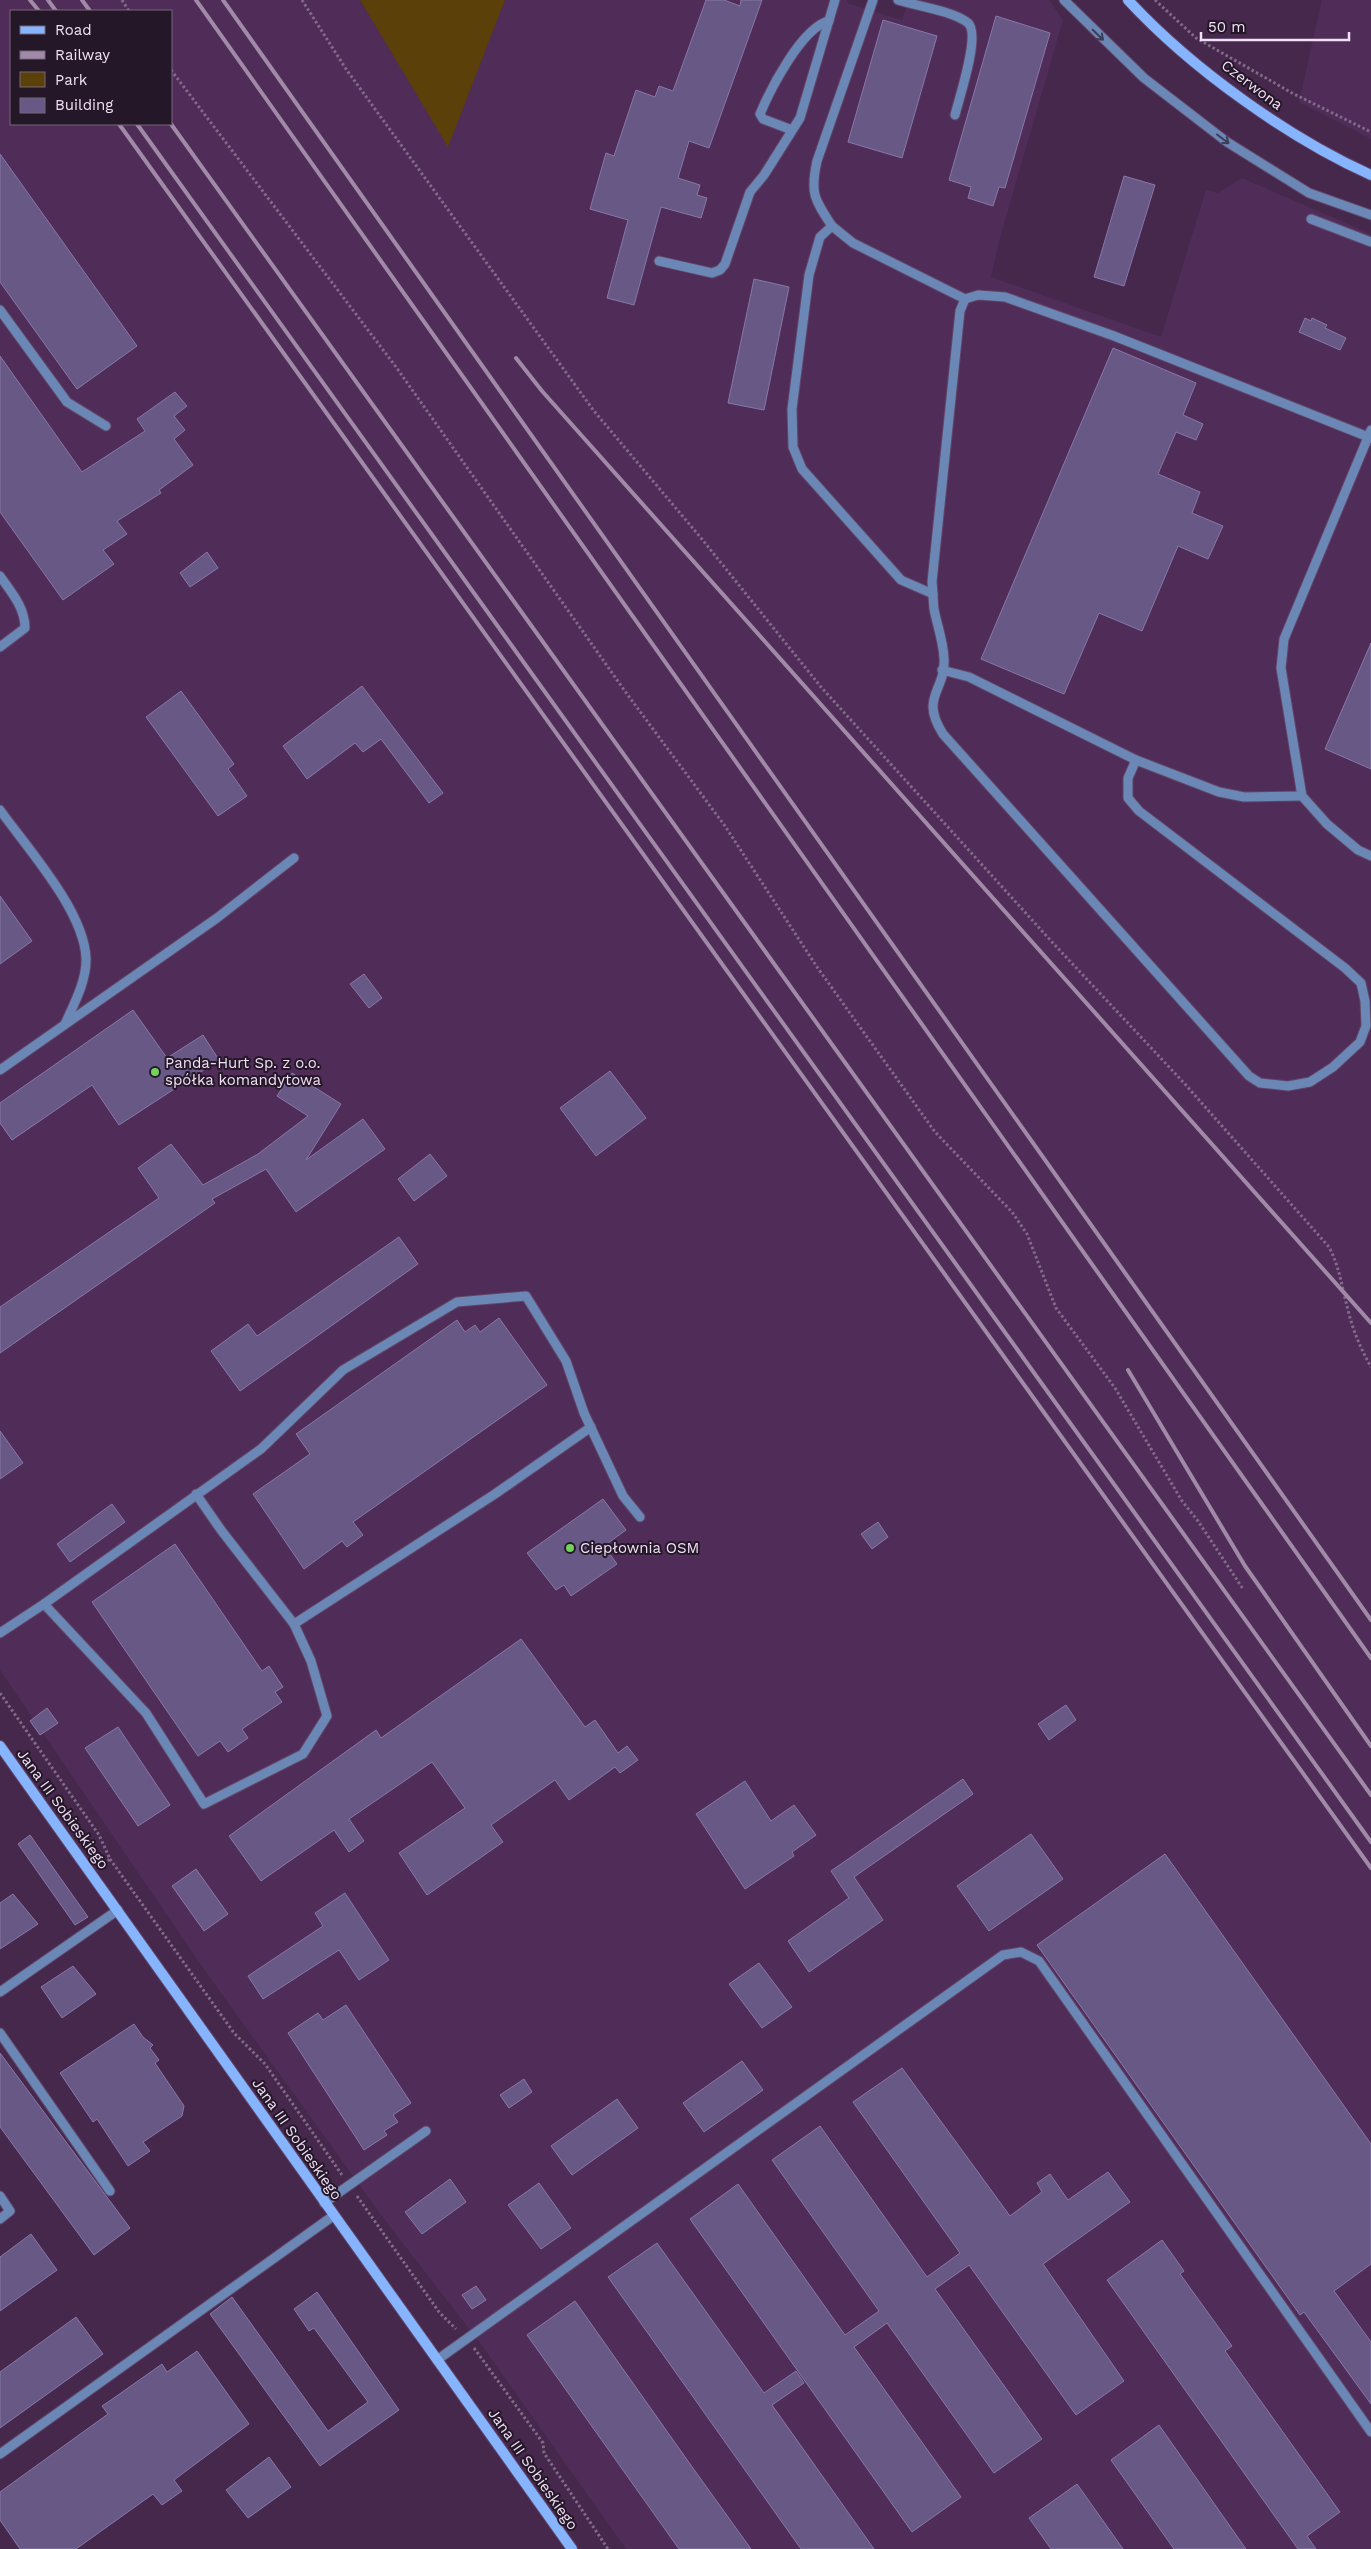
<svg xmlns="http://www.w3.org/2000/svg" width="1371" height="2549" viewBox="0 0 1371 2549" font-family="'Work Sans',sans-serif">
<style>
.built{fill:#502d58;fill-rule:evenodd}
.green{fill:#5b4009}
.building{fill:#675885;stroke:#8878a8}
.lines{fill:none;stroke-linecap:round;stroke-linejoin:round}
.lane-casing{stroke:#614567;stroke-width:11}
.secondary-casing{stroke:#614567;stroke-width:12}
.path{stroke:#836a8a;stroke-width:3;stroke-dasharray:2.5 2.5;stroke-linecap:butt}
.lane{stroke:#6a87b5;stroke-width:9}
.secondary{stroke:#86b4ff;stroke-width:10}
.rail{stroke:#a18aa7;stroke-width:4}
.oneway{stroke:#3c3e59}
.poi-dot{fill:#73d25c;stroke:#241727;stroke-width:2}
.labels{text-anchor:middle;stroke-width:4;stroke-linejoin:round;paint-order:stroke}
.street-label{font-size:15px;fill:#f1dff6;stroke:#241727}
.poi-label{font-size:15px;fill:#f1dff6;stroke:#241727;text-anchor:start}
</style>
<rect width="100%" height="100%" fill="#45284c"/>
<!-- built -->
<g class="built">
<path d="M0,0H360L448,146L505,0H847V3L902,20L909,0H1049L1063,20L1001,234L991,277L1161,337L1206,190L1218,193L1242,178L1371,234V2549H626L483,2347L381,2215L201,1965L0,1670ZM11,11H171V124H11Z"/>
<path d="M1322,0H1371V139L1299,102Z"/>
</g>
<!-- green -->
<path class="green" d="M360,0H505L448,147Z"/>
<!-- building -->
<g class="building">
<path d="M706,0H724L740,6L741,0H762L709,148L689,141L678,178L700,185L697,195L707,198L701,218L661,207L634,305L607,298L628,220L590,209L606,153L614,156L636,90L655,97L659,86L673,91Z"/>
<path d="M996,16L1050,33L1005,188L999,187L993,206L968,198L971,187L949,180Z"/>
<path d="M883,20L937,36L902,158L848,142Z"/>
<path d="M0,154L137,346L77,389L0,282Z"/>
<path d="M1124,176L1155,185L1124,286L1094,277Z"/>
<path d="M754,279L789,287L764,410L728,403Z"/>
<path d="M1305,318L1311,321L1312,318L1327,325L1325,328L1346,338L1340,350L1299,332Z"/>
<path d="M1113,348L1196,383L1183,415L1203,424L1196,440L1176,432L1158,474L1200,492L1192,513L1223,526L1208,559L1178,546L1142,631L1099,613L1064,694L981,659Z"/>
<path d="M0,356L82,472L145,431L137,419L175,392L187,406L174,416L185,430L174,439L193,465L159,490L161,493L117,521L127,534L103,550L114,564L63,600L0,512Z"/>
<path d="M207,552L218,568L190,587L180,573Z"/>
<path d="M1371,643V769L1325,749Z"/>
<path d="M362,686L443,793L429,803L381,739L363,752L355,743L307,779L283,746Z"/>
<path d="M181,691L234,764L228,769L247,796L218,816L146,717Z"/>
<path d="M0,896L32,941L0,964Z"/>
<path d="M364,974L382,998L369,1008L350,984Z"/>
<path d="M133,1010L167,1058L203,1035L219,1060L119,1125L92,1085L12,1140L0,1123V1103Z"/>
<path d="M610,1071L646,1118L596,1156L560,1108Z"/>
<path d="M292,1073L341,1104L306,1160L363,1119L385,1149L296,1212L266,1169L212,1199L215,1203L0,1353V1307L159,1198L138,1168L171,1144L203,1185L258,1154L308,1116L277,1096Z"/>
<path d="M430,1154L447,1176L414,1201L398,1179Z"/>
<path d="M399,1237L418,1264L240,1391L211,1351L248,1324L257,1336Z"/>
<path d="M499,1318L547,1385L353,1522L363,1535L347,1547L342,1541L304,1569L253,1494L310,1454L296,1434L457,1320L465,1332L475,1325L480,1332Z"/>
<path d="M0,1431L23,1463L0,1479Z"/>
<path d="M603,1499L626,1530L604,1546L617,1564L571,1596L564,1585L556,1590L527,1553Z"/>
<path d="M112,1504L125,1522L70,1562L57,1544Z"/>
<path d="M878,1522L888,1537L872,1549L861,1534Z"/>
<path d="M175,1544L262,1671L269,1666L283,1687L275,1692L282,1702L242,1729L248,1738L228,1752L220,1741L198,1756L92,1602Z"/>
<path d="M521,1639L585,1727L595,1720L618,1753L627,1746L638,1760L620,1773L615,1767L569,1800L555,1780L491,1825L503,1842L427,1895L399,1853L465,1808L432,1762L349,1819L364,1841L349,1852L334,1830L261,1881L229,1836L376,1730L381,1738Z"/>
<path d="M1066,1705L1076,1720L1049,1740L1038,1724Z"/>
<path d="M47,1708L58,1723L40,1735L30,1721Z"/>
<path d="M118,1727L170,1805L138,1826L85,1748Z"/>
<path d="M963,1779L973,1794L854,1877L883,1920L809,1972L788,1941L849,1898L831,1871Z"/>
<path d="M745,1781L771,1821L794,1805L816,1835L792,1852L794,1856L745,1889L696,1814Z"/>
<path d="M1031,1834L1063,1879L989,1931L957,1886Z"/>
<path d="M30,1835L88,1917L75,1925L18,1844Z"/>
<path d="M1165,1854L1371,2144V2264L1334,2291L1371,2342V2404L1304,2312L1300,2315L1037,1945Z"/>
<path d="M196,1869L228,1914L204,1931L172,1886Z"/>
<path d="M345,1893L389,1960L359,1980L339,1950L263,1999L248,1976L323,1926L315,1913Z"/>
<path d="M13,1894L38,1924L0,1949V1903Z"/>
<path d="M759,1963L792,2007L762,2028L729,1984Z"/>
<path d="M73,1966L96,1994L62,2018L41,1987Z"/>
<path d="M346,2005L411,2103L393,2115L398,2122L384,2131L387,2135L364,2150L288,2033L318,2013L323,2020Z"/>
<path d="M134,2024L143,2037L153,2045L150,2048L159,2060L155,2063L184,2106L182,2116L143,2142L150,2151L128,2166L97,2119L93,2122L60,2073Z"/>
<path d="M0,2053L130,2228L94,2255L0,2127Z"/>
<path d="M742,2061L763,2090L704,2132L683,2103Z"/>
<path d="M902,2068L1010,2216L1042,2192L1037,2183L1050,2174L1068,2200L1108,2172L1130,2202L1043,2264L1124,2381L1076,2415L969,2265L935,2289L1042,2439L994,2473L887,2323L854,2347L961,2497L912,2532L690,2219L738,2184L845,2335L879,2311L772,2160L820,2126L927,2277L960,2253L853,2102Z"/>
<path d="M524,2079L532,2092L509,2108L500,2095Z"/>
<path d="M617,2099L638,2128L572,2175L551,2146Z"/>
<path d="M450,2179L466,2202L422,2234L405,2212Z"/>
<path d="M539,2183L571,2228L541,2249L508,2205Z"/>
<path d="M31,2234L57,2270L0,2311V2257Z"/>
<path d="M1162,2240L1184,2271L1180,2274L1232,2346L1225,2351L1340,2512L1307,2536L1316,2549H1298L1107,2280Z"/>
<path d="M657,2243L764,2393L796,2371L804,2383L772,2405L874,2549H801L608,2277Z"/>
<path d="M476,2286L486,2300L472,2309L462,2295Z"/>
<path d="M317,2292L399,2410L320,2466L210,2314L232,2297L328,2431L368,2402L314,2328L309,2331L294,2309Z"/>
<path d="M575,2301L690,2464L751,2549H679L527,2335Z"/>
<path d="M76,2317L103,2354L0,2428V2372Z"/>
<path d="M197,2351L249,2424L174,2480L182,2491L162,2505L153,2494L76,2549H20L0,2520V2492L108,2414L102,2406L111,2400L162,2364L167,2372Z"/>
<path d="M1159,2425L1246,2549H1174L1111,2460Z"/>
<path d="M269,2457L291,2487L248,2518L226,2490Z"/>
<path d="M1077,2484L1123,2549H1051L1029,2518Z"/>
</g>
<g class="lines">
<defs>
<g id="lane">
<path d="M898,0C917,6 953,11 968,23C981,34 959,98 955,115"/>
<path d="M1064,0L1144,78L1227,142L1309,193L1371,215"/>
<path d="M792,130L763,119L760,114C770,90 802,27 829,21"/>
<path d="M1311,219L1371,242"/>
<path d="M832,226C814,199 810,193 817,161L873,0"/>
<path d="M659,261L712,273L720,270L725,264L750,192L764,175L800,118L835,0"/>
<path d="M0,310L67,402L106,426"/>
<path d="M1371,430L1284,639L1281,668L1302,796L1327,824L1358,850L1371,856"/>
<path d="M0,576C11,592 25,607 25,628L0,647"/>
<path d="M933,594L901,580L802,469L793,447L792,409L809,275L820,237L832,226L853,243L965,299"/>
<path d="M942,670L969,677L1136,760L1128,778V798L1139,811L1345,968L1361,983L1365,1001L1366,1026L1360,1042L1333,1067L1310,1082L1288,1086L1260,1083L1249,1076L943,734C919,696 946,692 944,658C943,640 937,625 934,609C933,600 933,591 932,582L960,311L965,299L978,295L1005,297L1114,336L1371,438"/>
<path d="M1136,760L1219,792L1244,797L1302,796"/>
<path d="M0,810C28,849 84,911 86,958C87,980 74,1004 65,1024"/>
<path d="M0,1070L217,918L294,858"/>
<path d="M196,1494L221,1530L294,1624"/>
<path d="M44,1604L146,1713L204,1804L303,1754L327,1716L311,1661L294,1624L495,1494L591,1427"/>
<path d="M0,1633L44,1604L261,1449L343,1370L457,1302L526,1296L566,1361L584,1413L623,1496L640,1517"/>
<path d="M0,1992L118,1910"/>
<path d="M0,2033L110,2191"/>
<path d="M0,2196L10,2211L0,2219"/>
<path d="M324,2203L426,2131"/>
<path d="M437,2360L1003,1955L1021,1952L1039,1961L1371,2432"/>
<path d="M0,2454L333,2216"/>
</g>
<g id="secondary">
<path d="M1128,0C1191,68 1287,137 1371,175"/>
<path d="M0,1746L572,2549"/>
</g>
</defs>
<!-- lane casing -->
<use href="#lane" class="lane-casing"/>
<!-- secondary casing -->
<use href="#secondary" class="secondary-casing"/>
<!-- path -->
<g class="path">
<path d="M122,0L129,11"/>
<path d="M302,0L346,69L594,411L701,538L821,687L1052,942L1184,1083L1329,1247C1340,1268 1342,1288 1348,1310C1353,1331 1361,1349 1371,1367"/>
<path d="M1155,0L1196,38L1292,93L1371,132"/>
<path d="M171,70L396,367L627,694L725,826L817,967L935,1132L1012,1212L1027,1234L1056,1308L1115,1388L1182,1501L1198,1521L1243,1589"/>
<path d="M0,1693L99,1835L110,1859L103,1865"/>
<path d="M110,1859L234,2033L265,2064L342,2175"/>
<path d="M357,2196L439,2312L456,2329"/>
<path d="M474,2348L543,2443L544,2453L608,2549"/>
</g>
<!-- lane -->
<use href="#lane" class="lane"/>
<!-- secondary -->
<use href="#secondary" class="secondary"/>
<!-- rail -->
<g class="rail">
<path d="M30,0L39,11"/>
<path d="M48,0L56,11"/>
<path d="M82,0L90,11"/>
<path d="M196,0L1371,1658"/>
<path d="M223,0L1371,1620"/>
<path d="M119,124L1371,1868"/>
<path d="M137,124L1371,1842"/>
<path d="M171,124L1371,1795"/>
<path d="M516,358L542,391L1371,1323"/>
<path d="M1128,1370L1245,1566L1371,1746"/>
</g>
</g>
<!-- one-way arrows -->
<defs><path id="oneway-shaft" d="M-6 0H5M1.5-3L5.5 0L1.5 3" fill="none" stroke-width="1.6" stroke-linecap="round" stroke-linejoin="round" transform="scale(1.25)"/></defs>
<g class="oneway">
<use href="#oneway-shaft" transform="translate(1098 35) rotate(44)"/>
<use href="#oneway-shaft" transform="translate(1223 139) rotate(37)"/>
</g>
<!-- markers -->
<g class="poi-dot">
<circle cx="155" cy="1072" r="5"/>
<circle cx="570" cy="1548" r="5"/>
</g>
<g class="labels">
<!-- street labels -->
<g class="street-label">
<text transform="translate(1252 85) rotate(37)" y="5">Czerwona</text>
<text transform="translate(63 1809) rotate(54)" y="5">Jana III Sobieskiego</text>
<text transform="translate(297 2139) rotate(55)" y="5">Jana III Sobieskiego</text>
<text transform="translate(533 2469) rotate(55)" y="5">Jana III Sobieskiego</text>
</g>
<!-- poi labels -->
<g class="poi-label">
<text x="165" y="1068">Panda-Hurt Sp. z o.o.<tspan x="165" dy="17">spółka komandytowa</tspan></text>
<text x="580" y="1553">Ciepłownia OSM</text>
</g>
</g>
<!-- legend -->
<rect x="10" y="10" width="162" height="115" fill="#241727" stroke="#76677a"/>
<rect x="20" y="26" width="25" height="8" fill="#86b4ff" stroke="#76677a"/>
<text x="55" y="35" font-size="15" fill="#f1dff6">Road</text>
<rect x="20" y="51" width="25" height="8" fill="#a18aa7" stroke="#76677a"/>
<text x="55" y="60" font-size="15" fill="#f1dff6">Railway</text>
<rect x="20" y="72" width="25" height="15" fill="#5b4009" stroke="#76677a"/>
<text x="55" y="85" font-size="15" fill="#f1dff6">Park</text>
<rect x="20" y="98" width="25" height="15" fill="#675885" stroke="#76677a"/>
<text x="55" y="110" font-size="15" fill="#f1dff6">Building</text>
<!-- scale -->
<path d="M1201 32v8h148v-8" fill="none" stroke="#f1dff6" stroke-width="2.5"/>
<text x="1208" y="32" font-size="15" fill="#f1dff6" stroke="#241727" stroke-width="4" paint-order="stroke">50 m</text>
</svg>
